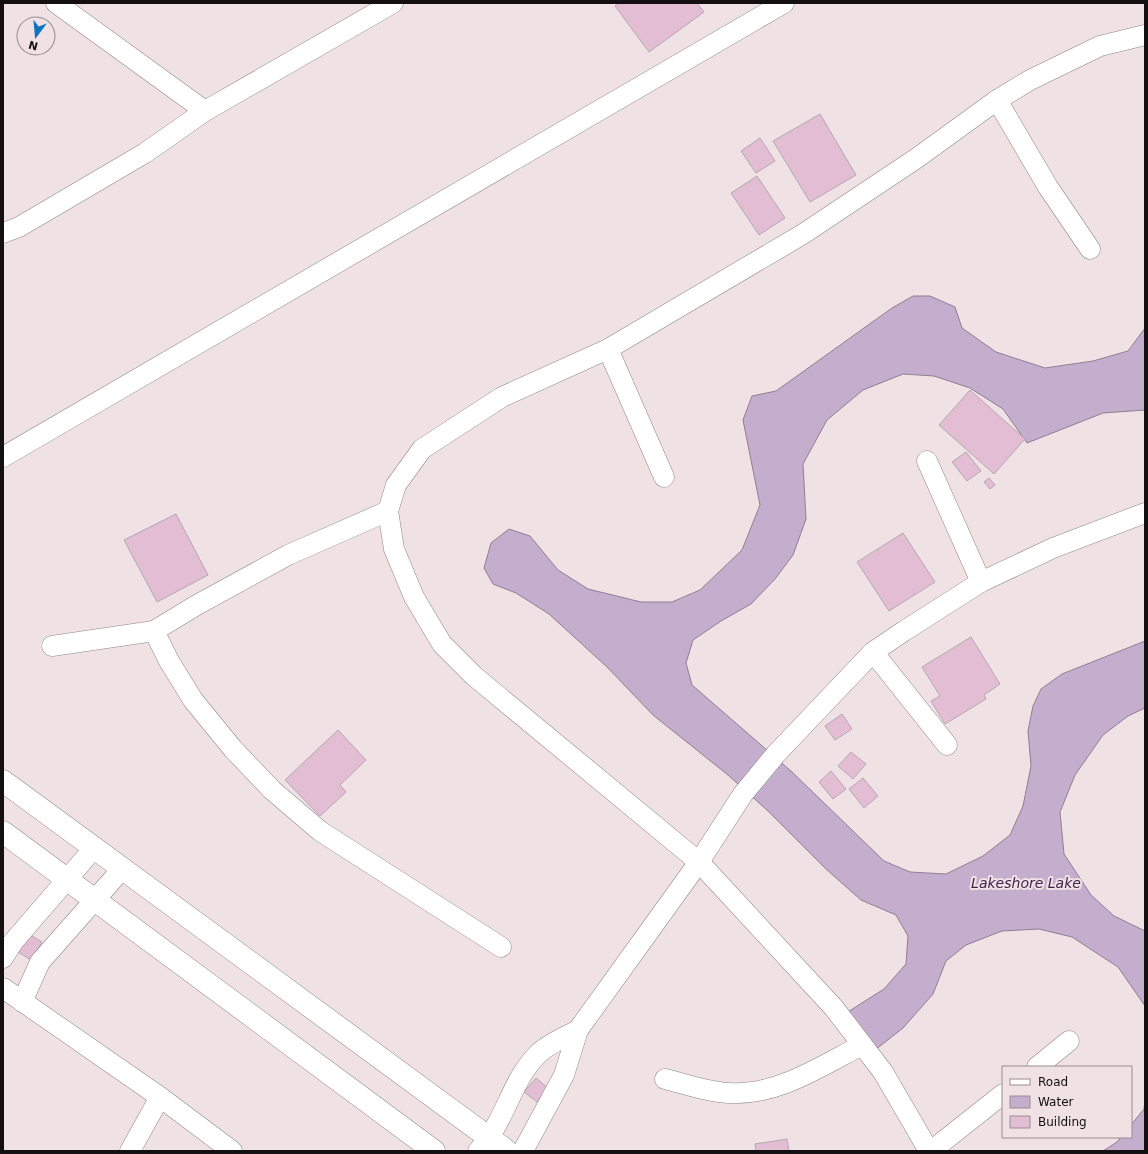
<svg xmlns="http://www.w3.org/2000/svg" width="1148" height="1154" viewBox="0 0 1148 1154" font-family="'DejaVu Sans',sans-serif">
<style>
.water{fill:#c5adcd;stroke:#907e94}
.building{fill:#e2bdd4;stroke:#b4a9af}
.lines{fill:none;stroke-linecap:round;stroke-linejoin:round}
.street-casing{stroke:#928688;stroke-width:21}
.secondary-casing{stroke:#928688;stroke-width:23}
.street{stroke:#fff;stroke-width:20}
.secondary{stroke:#fff;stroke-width:22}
.labels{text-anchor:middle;stroke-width:4;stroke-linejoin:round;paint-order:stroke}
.water-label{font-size:14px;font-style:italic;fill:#41214b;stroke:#efe1e4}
</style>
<rect width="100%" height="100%" fill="#efe1e4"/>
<!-- water -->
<g class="water">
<path d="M913,296H930L955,307L962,328L996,352L1045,368L1093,361L1128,351L1145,328V410L1103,413L1027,443L1003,409L970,388L934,376L903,374L863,390L827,420L803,464L806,519L793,555L775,579L751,604L721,621L693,640L686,663L692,685L791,771L884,861L910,872L946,874L983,856L1010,835L1023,806L1031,766L1028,731L1033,706L1041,689L1062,674L1145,641V708L1128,716L1103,735L1075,775L1060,812L1064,854L1091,895L1114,916L1145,931V1006L1118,967L1072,937L1039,929L1002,931L966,945L946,961L933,994L903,1028L875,1050L843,1015L884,989L906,964L908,936L896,915L861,900L826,869L768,811L728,775L653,715L607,667L549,614L516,593L493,584L484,568L491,543L509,529L530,536L558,570L588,589L641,602H672L700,590L742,550L760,505L743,420L752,396L776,391L892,308Z"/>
<path d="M1145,1100V1151H1103L1117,1142L1121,1137H1131V1125L1144,1109Z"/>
</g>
<!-- building -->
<g class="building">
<path d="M619,3H697L704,12L649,52L615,6Z"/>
<path d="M820,114L856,175L810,202L773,141Z"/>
<path d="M760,138L775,161L756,173L741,151Z"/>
<path d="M757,176L785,218L759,235L731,193Z"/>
<path d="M970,390L1025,439L994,474L939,425Z"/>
<path d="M966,452L981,471L967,481L952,462Z"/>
<path d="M989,478L995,485L990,489L984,482Z"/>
<path d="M176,514L208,575L157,602L124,540Z"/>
<path d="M903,533L935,582L889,611L857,562Z"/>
<path d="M971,637L1000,684L984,695L986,699L945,724L931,701L940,696L922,667Z"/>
<path d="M842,714L852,729L835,740L825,726Z"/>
<path d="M338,730L366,760L340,785L346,792L320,816L285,780Z"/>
<path d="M851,752L866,764L853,779L838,766Z"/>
<path d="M831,771L846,789L833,799L819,782Z"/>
<path d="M863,778L878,796L864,808L849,789Z"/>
<path d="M29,934L42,942L31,960L18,952Z"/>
<path d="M536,1078L548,1088L537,1102L524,1092Z"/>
<path d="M787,1139L789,1151H756L755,1144Z"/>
</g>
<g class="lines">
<defs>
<g id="street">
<path d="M56,3L205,111"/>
<path d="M997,100L1048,187L1090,249"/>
<path d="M3,233L19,227L145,153L205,111L393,3"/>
<path d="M608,349L664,477"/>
<path d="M3,457L784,3"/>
<path d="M927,461L981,582"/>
<path d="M388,511L288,555L195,606L154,631L169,661L193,700L233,749L272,790L320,831L501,947"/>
<path d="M52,646L154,631"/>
<path d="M873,652L947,745"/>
<path d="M3,958L13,942L94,848"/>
<path d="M3,988L160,1097L232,1151"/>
<path d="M22,1002L40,962L122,869"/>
<path d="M1037,1067L1069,1041"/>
<path d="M665,1079C685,1084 707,1092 728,1093C777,1096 819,1067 862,1045"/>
<path d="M130,1151L160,1097"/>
<path d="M478,1151C505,1123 511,1080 538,1054C548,1044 565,1037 578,1030"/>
<path d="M523,1151L564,1075L578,1030L699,862L743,794L776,754L873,652L904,631L981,582L1053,548L1145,513"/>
<path d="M929,1151L883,1072L834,1008L699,862L474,676L442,644L414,597L394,549L388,511L396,485L422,449L502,397L608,349L803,234L917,158L997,100L1030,80L1100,46L1145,35"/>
<path d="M931,1151L1003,1094"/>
</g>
<g id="secondary">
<path d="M3,781L507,1151"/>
<path d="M3,832L434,1151"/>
</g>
</defs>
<!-- street casing -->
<use href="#street" class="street-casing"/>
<!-- secondary casing -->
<use href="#secondary" class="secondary-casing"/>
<!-- street -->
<use href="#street" class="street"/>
<!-- secondary -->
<use href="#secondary" class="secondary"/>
</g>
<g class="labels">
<!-- water labels -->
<g class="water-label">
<text x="1026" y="888">Lakeshore Lake</text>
</g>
</g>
<!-- border -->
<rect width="1148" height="1154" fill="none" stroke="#140f10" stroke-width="8"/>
<!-- legend -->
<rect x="1002" y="1066" width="130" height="72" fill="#efe1e4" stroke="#978d8f"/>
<rect x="1010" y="1079" width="20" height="6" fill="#ffffff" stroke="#978d8f"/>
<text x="1038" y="1086" font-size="12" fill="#140f10">Road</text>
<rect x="1010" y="1096" width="20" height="12" fill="#c5adcd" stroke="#978d8f"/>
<text x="1038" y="1106" font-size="12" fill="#140f10">Water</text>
<rect x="1010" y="1116" width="20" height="12" fill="#e2bdd4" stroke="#978d8f"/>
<text x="1038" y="1126" font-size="12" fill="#140f10">Building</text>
<!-- north arrow -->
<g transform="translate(36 36) rotate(196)"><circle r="19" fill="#efe1e4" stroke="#978d8f"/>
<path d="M0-3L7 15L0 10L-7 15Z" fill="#0e74c0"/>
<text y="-6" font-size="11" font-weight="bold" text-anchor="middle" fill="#140f10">N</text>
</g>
</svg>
